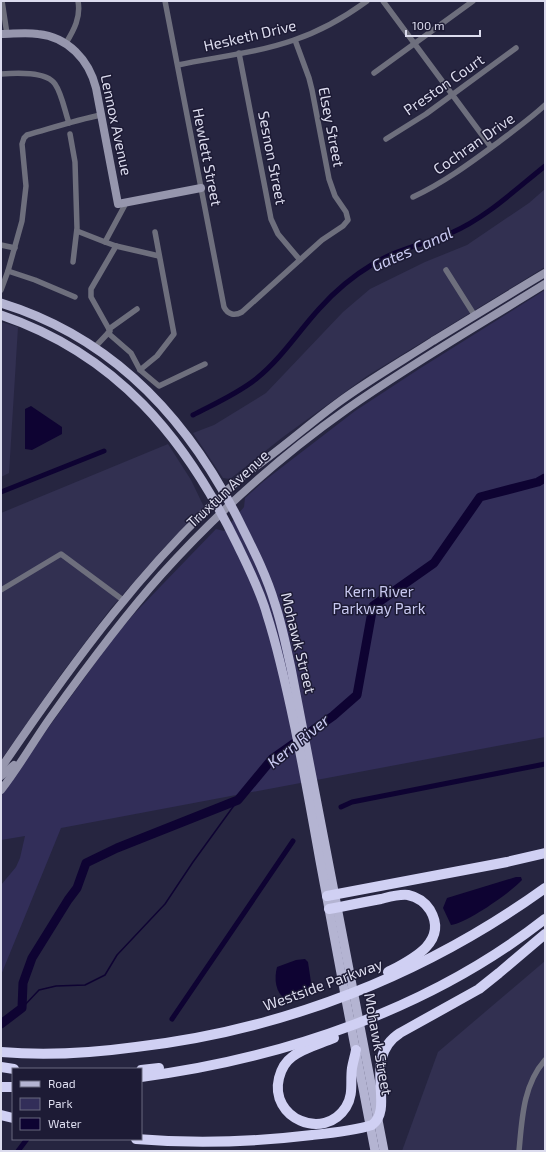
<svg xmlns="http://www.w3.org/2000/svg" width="546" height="1152" viewBox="0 0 546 1152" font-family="'Exo 2',sans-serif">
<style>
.built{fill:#323051}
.green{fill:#322e59}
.water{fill:#0e0332}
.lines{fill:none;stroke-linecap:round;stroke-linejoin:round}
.stream{stroke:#0e0332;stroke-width:1.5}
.canal{stroke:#0e0332;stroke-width:5}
.river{stroke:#0e0332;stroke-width:9}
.street{stroke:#6e6f7d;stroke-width:5.5}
.secondary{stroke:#9696ad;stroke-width:8}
.primary{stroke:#b4b4d2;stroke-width:9}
.highway{stroke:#d0d0f3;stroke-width:10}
.labels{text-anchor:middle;stroke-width:3;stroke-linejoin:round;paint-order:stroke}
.street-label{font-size:15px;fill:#dcdcee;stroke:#1d1b35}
.park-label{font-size:15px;fill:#c9c9f1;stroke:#1d1b35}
.water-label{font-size:16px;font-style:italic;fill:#cbcbf3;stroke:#1d1b35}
</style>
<rect width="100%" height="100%" fill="#262540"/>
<!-- built -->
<g class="built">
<path d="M545,189V267L367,376L283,437L230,479L223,478L193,433L214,425L266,393L343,312L370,289L425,262L467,245L529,203Z"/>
<path d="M1,322L18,327L9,473L1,477Z"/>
<path d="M168,444L191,480L204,507L161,551L111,608L62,673L1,760V513Z"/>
<path d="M545,961V1151H402L438,1052Z"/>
</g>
<!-- green -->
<path class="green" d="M545,290V737L61,828L1,975V885L16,867L20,858L25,836L1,840V793L112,640L133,615L216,529L224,531L244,507L245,498L264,481L355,411L419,369Z"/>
<!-- water -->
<g class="water">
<path d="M31,406L62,427V434L32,450L25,449V409Z"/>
<path d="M516,877H521L522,880C511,892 467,923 451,925L443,908L447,898Z"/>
<path d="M305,959L308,962L312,989L310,993L286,1000C275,992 274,979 277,967L296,960Z"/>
</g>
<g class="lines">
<!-- stream -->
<path class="stream" d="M22,1008L39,990L56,986L85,985L105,975L117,955L165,904L193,862L238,800"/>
<!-- canal -->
<g class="canal">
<path d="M193,415C214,404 237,394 256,379C281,359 298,332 319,309C334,292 353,276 373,264C397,249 425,244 451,233C486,218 516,189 545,166"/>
<path d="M1,492L104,451"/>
<path d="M341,807L352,802L545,764"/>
<path d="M172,1019L293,841"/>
<path d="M18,1151L27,1139"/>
</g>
<!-- river -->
<path class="river" d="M1,1024L22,1008L23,983L32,958L68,900L77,888L86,863L117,848L238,800L272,759L333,716L357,695L373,606L434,563L480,497L538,482L545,478"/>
<!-- street -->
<g class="street">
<path d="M2,1L7,34"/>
<path d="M165,1L224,307C228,315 235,316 242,312L322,240L343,226L348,220L346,212L335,196L329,179L312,90L309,78L295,40"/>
<path d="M383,1L491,147"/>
<path d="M66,43C74,30 81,17 78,1"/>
<path d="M239,53L271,219L278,234L300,260"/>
<path d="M178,65C216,57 257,53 294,40C321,31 345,17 367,1"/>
<path d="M374,73L473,1"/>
<path d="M1,74C15,73 46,71 55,84C62,94 65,112 69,123"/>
<path d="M70,134L75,162L77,228L73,262"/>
<path d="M386,139L426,114L516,48"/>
<path d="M413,197C443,183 469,164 496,144C513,131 530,119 545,105"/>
<path d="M77,231L105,242L126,203"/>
<path d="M105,242L116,246L159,256"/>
<path d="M1,245L15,248"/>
<path d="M446,270L475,316"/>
<path d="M8,271L35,280L75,297"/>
<path d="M1,290L8,271L22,221L26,186L22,144L24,138L27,135C52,128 76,120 101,115"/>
<path d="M109,329L137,309"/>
<path d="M108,333L131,353L140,370L159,386L205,364"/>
<path d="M95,347L110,331L91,297V289L116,246"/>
<path d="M140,370L157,356L174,334L155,232"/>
<path d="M1,590L61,554L123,600"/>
<path d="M519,1151C522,1119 523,1085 545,1060"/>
</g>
<!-- secondary -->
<g class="secondary">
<path d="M1,34C13,34 26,32 38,34C68,37 89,60 96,88L118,204L201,188"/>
<path d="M1,768C73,662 147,560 244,475C250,470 256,467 262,462C288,443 313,421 339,402C369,380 402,361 433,341C471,318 508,295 545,273"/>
<path d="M1,776L14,765"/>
<path d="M1,790C19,767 33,742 50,718C85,669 121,620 161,575C217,513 279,457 347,409C411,364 479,325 545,284"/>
</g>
<!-- primary -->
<g class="primary">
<path d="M1,303C115,338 192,423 243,529C255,553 267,577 275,604C282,625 286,646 291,668L384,1151"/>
<path d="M1,315C116,354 185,437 237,544C248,567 260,590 267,615C279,652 287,690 295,728C304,772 312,816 320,861C338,958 356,1054 375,1151"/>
</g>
<!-- highway -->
<g class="highway">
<path d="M327,896L507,862L545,853"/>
<path d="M329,909C346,906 363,902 381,899C389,897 399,894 408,895C417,897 425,902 430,910C449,942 411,960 388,972"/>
<path d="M334,1038C320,1044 303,1048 292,1057C285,1062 281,1070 279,1078C269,1118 324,1142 346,1107C354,1094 350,1082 352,1068C353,1062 355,1056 356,1050"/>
<path d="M1,1052C46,1056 92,1053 136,1047C284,1030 424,975 545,888"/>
<path d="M1,1067L14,1069"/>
<path d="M141,1070L159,1068"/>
<path d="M141,1077C285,1058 430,1009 545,919"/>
<path d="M1,1087H13"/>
<path d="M1,1115L13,1118"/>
<path d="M136,1139C195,1144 254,1142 312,1135C332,1133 353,1131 372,1125C396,1108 361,1058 400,1033L479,989L499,973L545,934"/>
</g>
</g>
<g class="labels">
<!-- street labels -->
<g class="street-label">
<text transform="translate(250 36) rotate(-13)" y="5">Hesketh Drive</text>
<text transform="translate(444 85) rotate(-35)" y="5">Preston Court</text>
<text transform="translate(116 125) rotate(78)" y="5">Lennox Avenue</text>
<text transform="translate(331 127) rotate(79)" y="5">Elsey Street</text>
<text transform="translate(474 144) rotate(-35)" y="5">Cochran Drive</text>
<text transform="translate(207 157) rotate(79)" y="5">Hewlett Street</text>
<text transform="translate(272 158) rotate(79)" y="5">Sesnon Street</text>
<text transform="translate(228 489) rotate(-43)" y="5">Truxtun Avenue</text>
<text transform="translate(298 643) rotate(76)" y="5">Mohawk Street</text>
<text transform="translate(323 985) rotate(-20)" y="5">Westside Parkway</text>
<text transform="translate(378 1044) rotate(80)" y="5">Mohawk Street</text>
</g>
<!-- park labels -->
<g class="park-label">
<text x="379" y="597">Kern River<tspan x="379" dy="17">Parkway Park</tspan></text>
</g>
<!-- water labels -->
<g class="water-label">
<text transform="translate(412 249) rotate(-24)" y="6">Gates Canal</text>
<text transform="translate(298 741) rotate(-39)" y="6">Kern River</text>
</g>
</g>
<!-- border -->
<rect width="546" height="1152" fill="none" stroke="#dcdcee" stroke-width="4"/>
<!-- legend -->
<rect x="12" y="1068" width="130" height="72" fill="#1d1b35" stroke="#69687f"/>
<rect x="20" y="1081" width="20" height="6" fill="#b4b4d2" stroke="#69687f"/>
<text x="48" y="1088" font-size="12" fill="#dcdcee">Road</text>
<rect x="20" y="1098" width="20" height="12" fill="#322e59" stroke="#69687f"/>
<text x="48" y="1108" font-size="12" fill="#dcdcee">Park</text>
<rect x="20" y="1118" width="20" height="12" fill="#0e0332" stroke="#69687f"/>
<text x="48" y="1128" font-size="12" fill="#dcdcee">Water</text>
<!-- scale -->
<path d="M406 30v6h74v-6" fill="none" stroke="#dcdcee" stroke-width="2"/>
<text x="412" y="30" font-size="12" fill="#dcdcee" stroke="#1d1b35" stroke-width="3" paint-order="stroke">100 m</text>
</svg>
